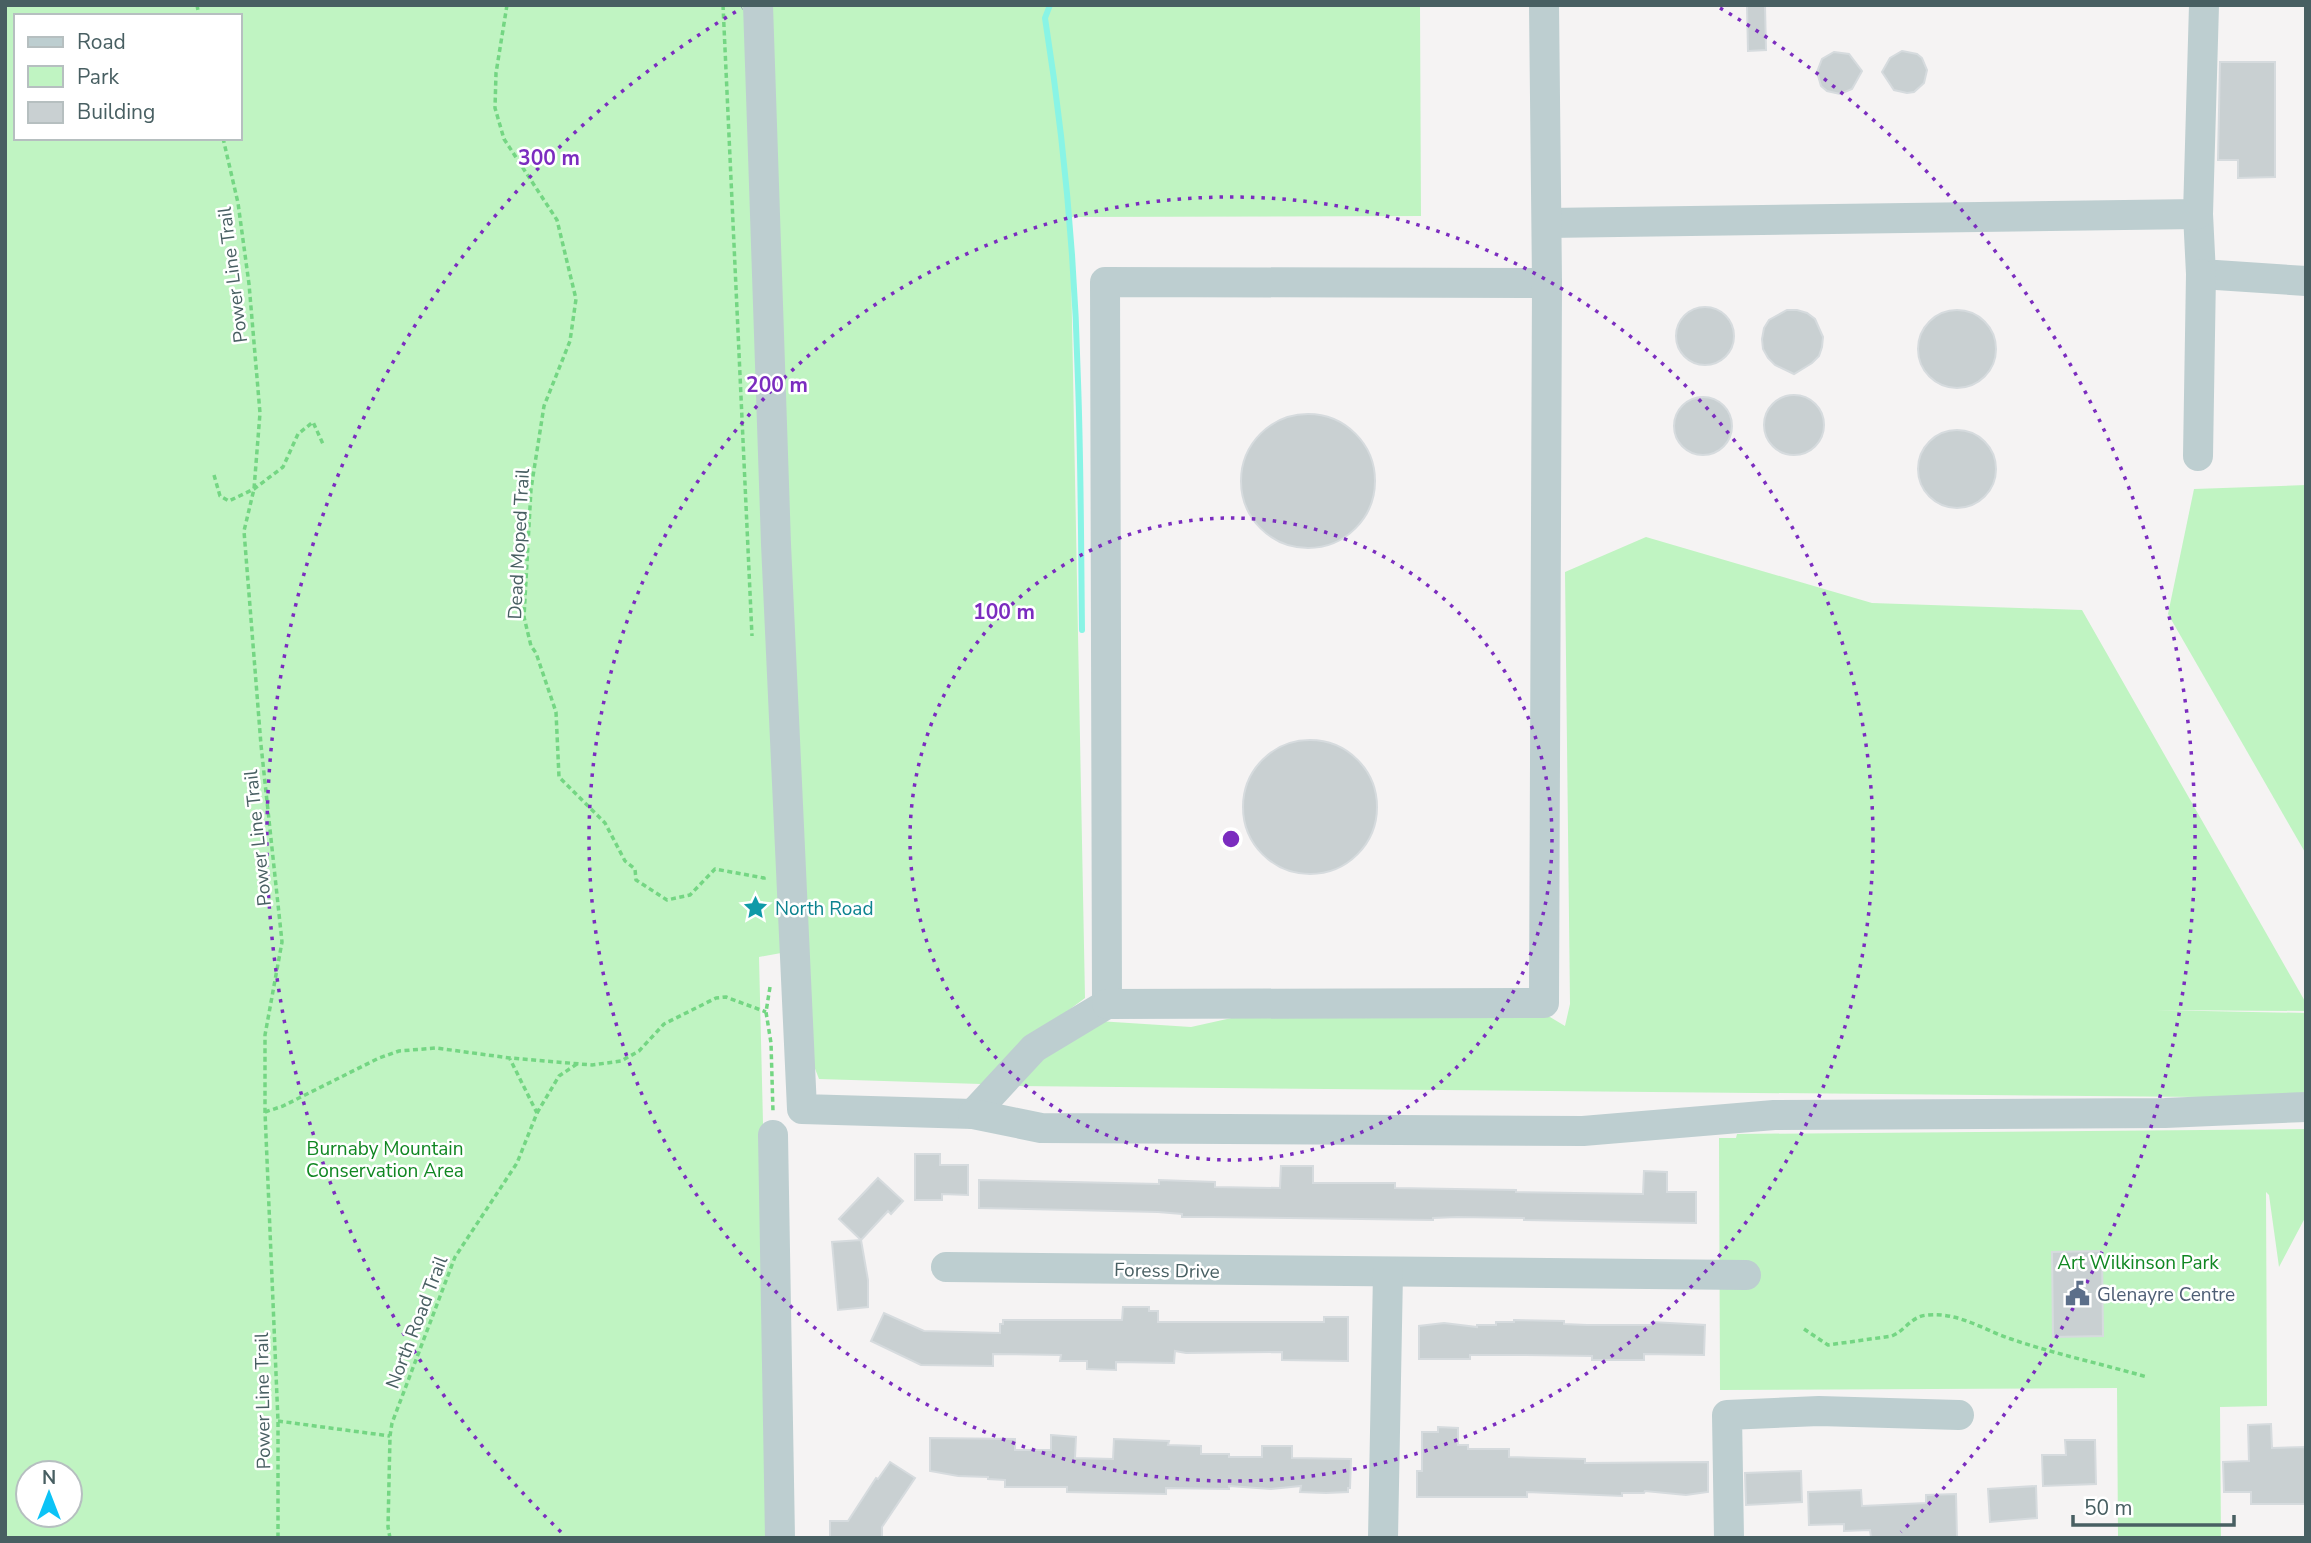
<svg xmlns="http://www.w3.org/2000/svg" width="2311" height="1543" viewBox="0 0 2311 1543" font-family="'Nunito Sans',sans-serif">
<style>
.green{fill:#c0f4c2;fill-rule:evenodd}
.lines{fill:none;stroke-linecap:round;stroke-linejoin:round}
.stream{stroke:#89f4e5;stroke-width:6}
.building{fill:#c9d0d2;stroke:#d6dbde;stroke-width:2}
.path{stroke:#74d683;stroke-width:3.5;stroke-dasharray:5 3.5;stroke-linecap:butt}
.minor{stroke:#bdced0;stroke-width:30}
.ring{fill:none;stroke:#7b2cbf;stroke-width:3.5;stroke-dasharray:3.5 7}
.labels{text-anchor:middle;stroke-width:5;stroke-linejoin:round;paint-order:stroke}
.street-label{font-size:19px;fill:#485f62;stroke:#fff}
.culture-label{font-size:19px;fill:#0d838f;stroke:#fff;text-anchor:start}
.park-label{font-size:19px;fill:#108722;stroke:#fff}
.service-label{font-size:19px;fill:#4e5e75;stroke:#fff;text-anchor:start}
.centre{fill:#7b2cbf;stroke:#fff;stroke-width:3.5}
.ring-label{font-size:21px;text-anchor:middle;font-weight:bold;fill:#7b2cbf;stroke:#fff;stroke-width:5;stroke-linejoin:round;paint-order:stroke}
</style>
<rect width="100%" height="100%" fill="#f5f3f3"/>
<!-- green -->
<g class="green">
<path d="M5,5H1420L1421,216L1070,217L1085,998L1022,1045L981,1084L819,1079L804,1040L803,949L759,957L773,1538H5ZM16,16H240V138H16ZM28,1473H70V1515H28Z"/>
<path d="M2306,485V854L2168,614L2194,489Z"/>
<path d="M1646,537L1872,603L2082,610L2306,1003V1011L2156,1010L2306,1013V1098L1009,1086L1041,1050L1098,1021L1191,1027L1263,1011H1540L1565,1026L1570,1004L1565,572Z"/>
<path d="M2306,1129V1216L2279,1267L2269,1195L2266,1192L2267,1406L2220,1407L2221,1538H2118L2117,1388L1720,1390L1719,1138H1736L1737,1134Z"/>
</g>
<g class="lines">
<!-- stream -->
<path class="stream" d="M1050,5L1045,18C1064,138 1075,260 1078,381C1081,464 1081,547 1082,630"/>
</g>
<!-- building -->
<g class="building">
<path d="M1747,5H1765L1766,50L1748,51Z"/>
<path d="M1902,51L1917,54L1922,58L1927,70L1924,83L1914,92L1907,93L1894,90L1882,72L1890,58Z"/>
<path d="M1834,52L1849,54L1862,71L1852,89L1840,94L1827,91L1821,86L1817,72L1822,59Z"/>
<path d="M2220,62H2275V177L2238,178V160H2218Z"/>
<circle cx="1705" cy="336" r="29"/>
<path d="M1787,310H1797L1807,313L1815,319L1823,337L1822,347L1819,356L1812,363L1794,374L1775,365L1768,358L1763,349L1762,339L1764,328L1769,320Z"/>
<circle cx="1957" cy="349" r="39"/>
<circle cx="1794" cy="425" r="30"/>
<circle cx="1703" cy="426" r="29"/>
<circle cx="1308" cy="481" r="67"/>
<circle cx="1957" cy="469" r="39"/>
<circle cx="1310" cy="807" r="67"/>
<path d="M915,1154H940V1165H968V1195L942,1194V1200H915Z"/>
<path d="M1281,1166H1313V1183H1395V1188L1516,1190V1192L1643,1194L1644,1171L1667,1172V1192H1696V1223L1524,1220V1218L1457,1217L1433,1218V1220L1212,1217H1182V1214L1158,1212L979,1208V1180L1159,1184V1180L1215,1182V1187L1280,1188Z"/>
<path d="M878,1178L903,1201L891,1214L888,1211L861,1240L839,1219Z"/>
<path d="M861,1240L868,1280V1307L838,1310L832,1242Z"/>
<path d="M2102,1251L2103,1336L2053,1337L2052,1252Z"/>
<path d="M1123,1307H1149V1311H1158V1322H1324V1317H1348V1361L1282,1360V1352L1186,1353L1175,1351L1174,1363L1116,1362V1370L1087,1369V1361H1060L1061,1355L993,1354V1366L921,1365L871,1341L884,1313L924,1331L1000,1333V1324H1003V1320H1122Z"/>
<path d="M1514,1320L1564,1321V1324L1587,1325H1651L1652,1322L1705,1325L1704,1355L1644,1354V1360H1592V1356L1526,1355H1470V1359H1419V1326L1444,1323L1477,1327V1325H1496V1322H1514Z"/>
<path d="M2271,1424L2272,1448L2306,1447V1504H2251V1492H2224L2223,1462L2249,1461L2248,1425Z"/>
<path d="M1438,1427L1458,1428V1445H1468V1449H1509V1457L1585,1459V1463L1708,1462V1492L1686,1495L1645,1491L1644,1493H1622V1496L1527,1492V1497H1417V1471H1422V1432H1438Z"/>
<path d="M1051,1435L1076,1437L1075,1458L1113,1459L1114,1439L1169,1441L1168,1445L1201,1446V1454H1229V1457H1262V1446H1292V1458L1351,1459L1350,1488H1348V1492L1326,1493L1300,1492L1301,1486L1271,1489L1229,1486V1489L1166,1488V1494L1067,1492V1487H1005V1480L988,1479V1477L958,1476L930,1471V1438L1015,1439V1450H1051Z"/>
<path d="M2065,1440H2095L2096,1484L2043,1486L2042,1455H2066Z"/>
<path d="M890,1462L915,1478L882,1527V1538H830V1521H848L876,1478L878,1479Z"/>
<path d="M1801,1471L1802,1502L1746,1505L1745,1473Z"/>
<path d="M2036,1486L2037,1518L1990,1522L1988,1489Z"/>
<path d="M1861,1490L1862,1506L1926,1503V1495L1956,1494L1957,1538H1871L1870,1530L1844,1531V1524L1809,1525L1808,1492Z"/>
</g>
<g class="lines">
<!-- path -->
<g class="path">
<path d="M197,5L199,16"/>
<path d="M507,5L496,73L495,108L504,139L557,220L576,299L570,341L544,406L531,489L524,617L531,646L536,653L556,712L559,777L605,823L625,861L635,869L636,880L667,900L690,895L715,869L764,878V882"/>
<path d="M723,5L752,636"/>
<path d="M223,138L238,203L249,284L260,413L254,489L244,531L261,745L282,942L265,1035V1112L278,1421V1538"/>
<path d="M214,475L220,496L229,501L254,489L283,467L298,434L313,422L323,444"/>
<path d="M770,987L766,1012L771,1043L773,1112"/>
<path d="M265,1112L283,1106L379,1058L399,1051L436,1048L510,1058L592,1065L621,1061L639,1051L664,1024L716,998L726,997L766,1012"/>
<path d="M537,1113L559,1076L577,1064"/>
<path d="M1804,1329L1828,1345L1892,1336C1906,1330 1911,1316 1928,1315C1958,1312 1984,1330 2011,1339C2055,1354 2102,1364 2147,1377"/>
<path d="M278,1421L390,1436"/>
<path d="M390,1538L388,1527L390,1436L392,1423L455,1257L517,1163L537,1113L510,1059"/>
</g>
<!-- minor -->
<g class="minor">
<path d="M758,5L776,544L802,1109L973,1114L1034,1048L1107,1004L1105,282L1547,283"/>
<path d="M2198,214L2201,274L2306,281"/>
<path d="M1547,223L2198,214L2204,5"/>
<path d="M2198,456L2201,274"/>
<path d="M1107,1004L1544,1003L1547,283L1544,5"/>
<path d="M973,1114L1041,1128L1583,1131L1774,1115L2165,1113L2306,1107"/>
<path d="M773,1135L780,1538"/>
<path d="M946,1267L1746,1275"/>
<path d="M1383,1538L1388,1273"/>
<path d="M1729,1538L1727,1415L1819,1411L1959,1415"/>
</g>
</g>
<!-- distance rings -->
<g class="ring">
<circle cx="1231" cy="839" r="321"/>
<circle cx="1231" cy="839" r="642"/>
<path d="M561 1532A964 964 0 0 1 742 8M1720 8A964 964 0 0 1 1901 1532"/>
</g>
<!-- icons -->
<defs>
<symbol id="sight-bare" viewBox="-9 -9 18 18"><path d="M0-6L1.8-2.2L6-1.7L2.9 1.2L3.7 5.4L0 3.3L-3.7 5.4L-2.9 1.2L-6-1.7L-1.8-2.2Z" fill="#0f9aa8" stroke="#fff" stroke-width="2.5" paint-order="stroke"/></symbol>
<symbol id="civic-bare" viewBox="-9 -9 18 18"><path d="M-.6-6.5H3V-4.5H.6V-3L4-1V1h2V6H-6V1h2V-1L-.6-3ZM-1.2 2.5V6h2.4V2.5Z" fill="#5c6f8a" stroke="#fff" stroke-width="2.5" paint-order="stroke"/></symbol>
</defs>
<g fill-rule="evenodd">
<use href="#sight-bare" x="738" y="890" width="35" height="35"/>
<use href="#civic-bare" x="2060" y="1276" width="35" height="35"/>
</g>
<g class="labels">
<!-- street labels -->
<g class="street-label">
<text transform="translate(232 275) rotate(-97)" y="7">Power Line Trail</text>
<text transform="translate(518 544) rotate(-87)" y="7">Dead Moped Trail</text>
<text transform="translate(257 838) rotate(-96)" y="7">Power Line Trail</text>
<text transform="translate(1167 1270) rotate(1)" y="7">Foress Drive</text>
<text transform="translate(416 1322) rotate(-69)" y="7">North Road Trail</text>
<text transform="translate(262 1401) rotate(-91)" y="7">Power Line Trail</text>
</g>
<!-- culture labels -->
<g class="culture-label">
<text x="775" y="915">North Road</text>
</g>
<!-- park labels -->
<g class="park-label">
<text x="385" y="1155">Burnaby Mountain<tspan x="385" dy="22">Conservation Area</tspan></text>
<text x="2138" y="1269">Art Wilkinson Park</text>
</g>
<!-- service labels -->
<g class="service-label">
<text x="2097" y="1301">Glenayre Centre</text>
</g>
</g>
<circle cx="1231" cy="839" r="10" class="centre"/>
<g class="ring-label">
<text x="549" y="165">300 m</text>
<text x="777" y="392">200 m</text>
<text x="1004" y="619">100 m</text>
</g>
<!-- border -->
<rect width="2311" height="1543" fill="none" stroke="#485f62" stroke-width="14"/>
<!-- legend -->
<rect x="14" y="14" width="228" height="126" fill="#ffffff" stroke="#b6bfc0" stroke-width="2"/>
<rect x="28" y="37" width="35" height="10" fill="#bdced0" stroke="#b6bfc0" stroke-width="2"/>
<text x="77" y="49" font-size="21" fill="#485f62">Road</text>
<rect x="28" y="66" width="35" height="21" fill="#c0f4c2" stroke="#b6bfc0" stroke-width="2"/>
<text x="77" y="84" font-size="21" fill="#485f62">Park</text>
<rect x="28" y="102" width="35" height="21" fill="#c9d0d2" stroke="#b6bfc0" stroke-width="2"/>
<text x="77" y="119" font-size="21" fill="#485f62">Building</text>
<!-- north arrow -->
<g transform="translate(49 1494)"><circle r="33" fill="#ffffff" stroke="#b6bfc0" stroke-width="2"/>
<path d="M0-5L12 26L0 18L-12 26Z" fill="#0cc3f6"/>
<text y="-10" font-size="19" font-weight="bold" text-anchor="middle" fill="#485f62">N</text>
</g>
<!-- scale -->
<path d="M2073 1515v10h161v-10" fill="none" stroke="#485f62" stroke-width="3.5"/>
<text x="2084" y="1515" font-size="21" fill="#485f62" stroke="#ffffff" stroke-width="5" paint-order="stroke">50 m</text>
</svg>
